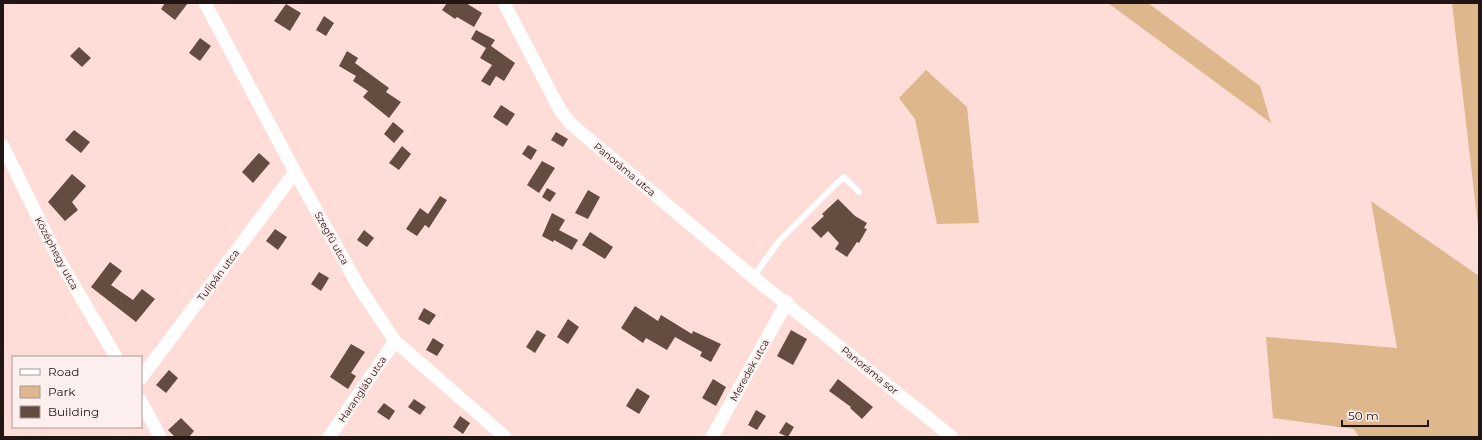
<svg xmlns="http://www.w3.org/2000/svg" width="1482" height="440" viewBox="0 0 1482 440" font-family="Montserrat,sans-serif">
<style>
.green{fill:#deb78d}
.building{fill:#644c40}
.lines{fill:none;stroke-linecap:round;stroke-linejoin:round}
.service{stroke:#fff;stroke-width:6}
.minor{stroke:#fff;stroke-width:13}
.labels{text-anchor:middle;stroke-width:4;stroke-linejoin:round;paint-order:stroke}
.street-label{font-size:10px;fill:#211614;stroke:#fdefed}
</style>
<rect width="100%" height="100%" fill="#feddd8"/>
<!-- green -->
<g class="green">
<path d="M1108,3H1148L1260,86L1271,123Z"/>
<path d="M1452,3H1479V234Z"/>
<path d="M926,70L967,107L979,223L937,224L915,119L899,98Z"/>
<path d="M1371,201L1479,276V437H1359L1354,429L1273,418L1266,337L1397,348Z"/>
</g>
<!-- building -->
<g class="building">
<path d="M165,3H188L175,20L161,9Z"/>
<path d="M447,3H466L482,13L474,27L457,17L455,19L442,10Z"/>
<path d="M286,4L301,13L290,31L274,21Z"/>
<path d="M324,16L334,23L326,36L316,30Z"/>
<path d="M476,30L495,40L491,46L515,63L504,81L496,76L490,86L481,81L492,65L480,58L486,48L471,39Z"/>
<path d="M200,38L211,46L200,61L189,53Z"/>
<path d="M79,47L91,58L82,67L70,56Z"/>
<path d="M347,51L358,58L355,63L389,88L386,92L401,102L389,118L363,97L368,91L353,81L356,76L339,66Z"/>
<path d="M501,105L515,114L507,126L493,117Z"/>
<path d="M393,122L404,131L394,143L384,134Z"/>
<path d="M74,130L90,142L81,153L65,140Z"/>
<path d="M556,132L568,139L563,147L551,140Z"/>
<path d="M528,145L537,150L531,160L522,154Z"/>
<path d="M402,146L411,154L399,170L389,163Z"/>
<path d="M259,153L270,163L253,183L242,172Z"/>
<path d="M542,161L555,168L539,193L527,185Z"/>
<path d="M72,174L86,186L72,202L78,210L65,221L48,202Z"/>
<path d="M547,188L556,193L550,202L542,197Z"/>
<path d="M588,190L600,197L588,219L575,213Z"/>
<path d="M440,196L447,200L429,228L425,225L417,236L406,229L420,208L428,214Z"/>
<path d="M838,199L855,216L867,223L864,228L867,229L859,243L857,242L847,257L835,249L839,243L828,231L821,238L811,228L824,216L822,214Z"/>
<path d="M552,213L565,220L559,230L578,240L572,250L554,240L553,242L542,236Z"/>
<path d="M275,229L287,237L278,250L266,241Z"/>
<path d="M364,230L374,238L367,247L357,240Z"/>
<path d="M590,232L613,247L605,259L582,245Z"/>
<path d="M110,262L122,271L111,285L133,300L142,289L155,299L136,322L91,287Z"/>
<path d="M319,272L329,278L321,291L311,284Z"/>
<path d="M635,306L658,321L661,315L692,334L693,331L721,344L711,362L700,356L702,352L675,337L667,350L646,338L643,343L621,328Z"/>
<path d="M424,308L436,315L429,325L418,319Z"/>
<path d="M568,319L579,327L568,344L557,337Z"/>
<path d="M537,330L546,335L535,353L526,347Z"/>
<path d="M791,330L807,339L793,365L777,356Z"/>
<path d="M433,338L444,345L437,356L426,350Z"/>
<path d="M351,344L365,352L351,373L356,376L348,389L330,377Z"/>
<path d="M169,370L178,378L166,393L156,385Z"/>
<path d="M713,379L726,387L716,406L702,398Z"/>
<path d="M838,379L873,407L862,419L850,408L851,407L829,391Z"/>
<path d="M637,388L650,396L639,414L626,406Z"/>
<path d="M414,399L426,407L420,415L408,407Z"/>
<path d="M384,403L395,411L389,420L377,412Z"/>
<path d="M756,410L766,416L757,430L748,425Z"/>
<path d="M460,416L470,423L463,434L453,427Z"/>
<path d="M181,418L194,431L189,437H175L168,430Z"/>
<path d="M786,422L794,427L788,437L779,433Z"/>
</g>
<g class="lines">
<!-- service -->
<path class="service" d="M753,277L779,241L835,185L844,177L859,192"/>
<!-- minor -->
<g class="minor">
<path d="M205,3L295,172L359,287L395,341L505,437"/>
<path d="M504,3L560,110L571,124L753,277L952,437"/>
<path d="M3,146L59,260L116,357"/>
<path d="M141,378L295,172"/>
<path d="M141,401L160,437"/>
<path d="M329,437L395,341"/>
<path d="M712,437L787,302"/>
</g>
</g>
<g class="labels">
<!-- street labels -->
<g class="street-label">
<text transform="translate(625 169) rotate(40)" y="4">Panoráma utca</text>
<text transform="translate(332 238) rotate(61)" y="4">Szegfű utca</text>
<text transform="translate(57 253) rotate(62)" y="4">Középhegy utca</text>
<text transform="translate(218 275) rotate(-53)" y="4">Tulipán utca</text>
<text transform="translate(749 370) rotate(-61)" y="4">Meredek utca</text>
<text transform="translate(870 370) rotate(39)" y="4">Panoráma sor</text>
<text transform="translate(362 389) rotate(-56)" y="4">Harangláb utca</text>
</g>
</g>
<!-- border -->
<rect width="1482" height="440" fill="none" stroke="#211614" stroke-width="8"/>
<!-- legend -->
<rect x="12" y="356" width="130" height="72" fill="#fdefed" stroke="#a59896"/>
<rect x="20" y="369" width="20" height="6" fill="#ffffff" stroke="#a59896"/>
<text x="48" y="376" font-size="12" fill="#211614">Road</text>
<rect x="20" y="386" width="20" height="12" fill="#deb78d" stroke="#a59896"/>
<text x="48" y="396" font-size="12" fill="#211614">Park</text>
<rect x="20" y="406" width="20" height="12" fill="#644c40" stroke="#a59896"/>
<text x="48" y="416" font-size="12" fill="#211614">Building</text>
<!-- scale -->
<path d="M1342 420v6h86v-6" fill="none" stroke="#211614" stroke-width="2"/>
<text x="1348" y="420" font-size="12" fill="#211614" stroke="#fdefed" stroke-width="3" paint-order="stroke">50 m</text>
</svg>
